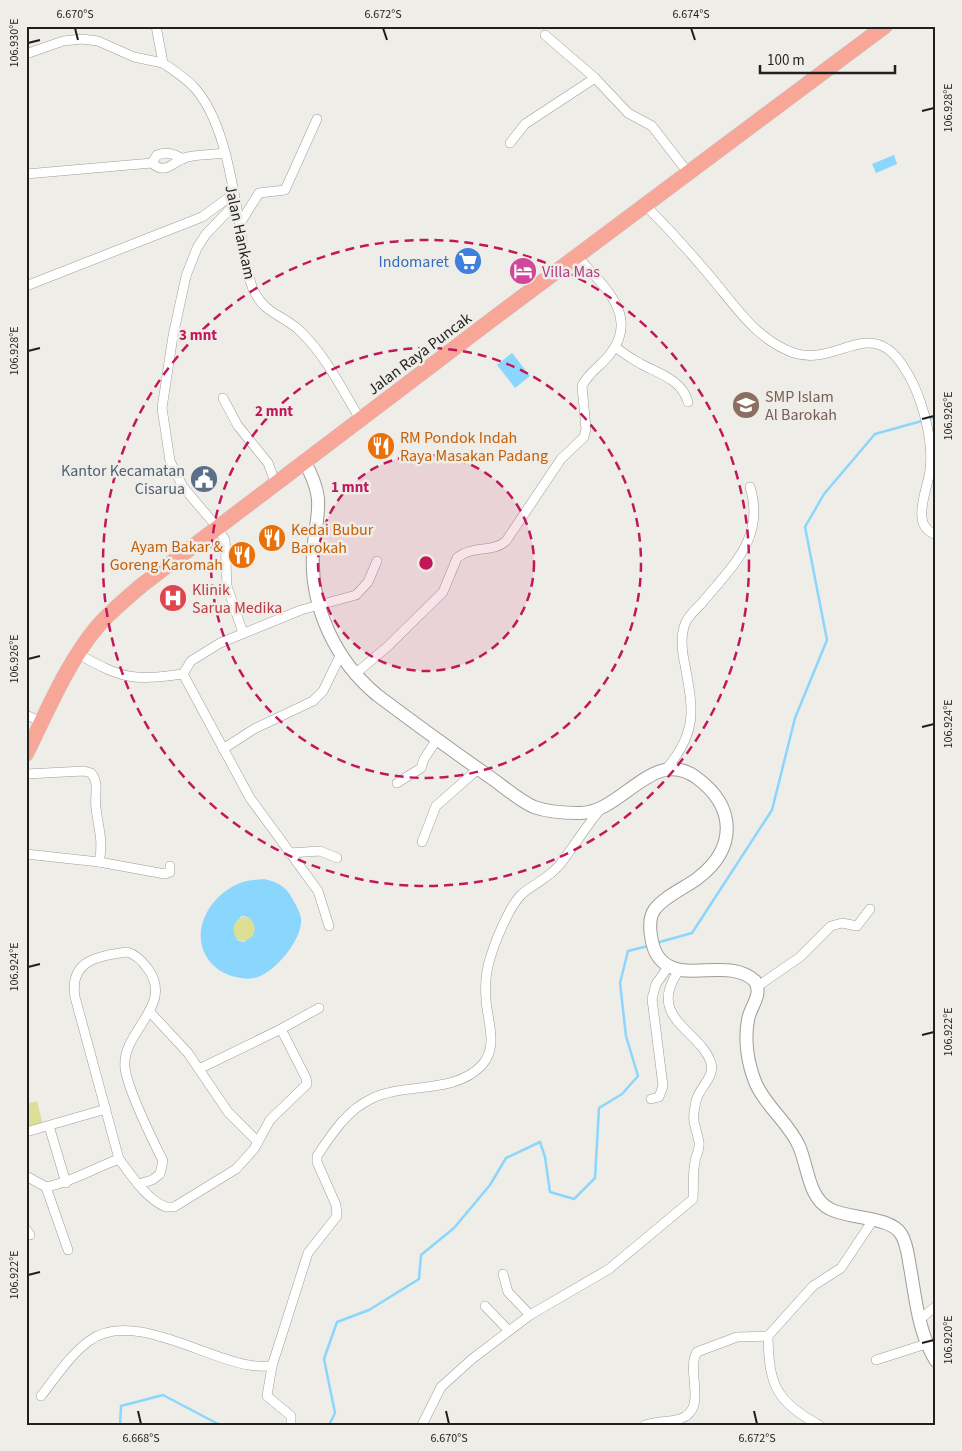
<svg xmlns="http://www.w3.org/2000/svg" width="962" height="1451" viewBox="0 0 962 1451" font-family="'Source Sans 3',sans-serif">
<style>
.green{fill:#dce095}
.water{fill:#8bd6fc;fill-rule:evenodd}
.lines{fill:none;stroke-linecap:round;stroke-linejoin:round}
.stream{stroke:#8bd6fc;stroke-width:2.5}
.minor-casing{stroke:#9e9d98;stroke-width:10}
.secondary-casing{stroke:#9e9d98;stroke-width:14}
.trunk-casing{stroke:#c9c9c9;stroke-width:16}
.minor{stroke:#fff;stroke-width:9}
.secondary{stroke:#fff;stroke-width:12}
.trunk{stroke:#f8a698;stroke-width:15}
.ticks{fill:none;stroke:#201f1d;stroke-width:2}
.ring{fill:none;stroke:#c2185b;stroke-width:2.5;stroke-dasharray:9 6}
.labels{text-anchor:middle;stroke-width:5;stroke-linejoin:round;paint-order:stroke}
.street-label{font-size:16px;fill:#201f1d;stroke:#efede7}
.shop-label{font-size:16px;fill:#366cbe;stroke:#efede7;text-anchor:end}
.hotel-label{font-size:16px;fill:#b23c85;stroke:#efede7;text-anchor:start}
.education-label{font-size:16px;fill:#785e54;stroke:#efede7;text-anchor:start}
.food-label{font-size:16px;fill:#c56008;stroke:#efede7;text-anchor:start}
.service-label{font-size:16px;fill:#4e5e75;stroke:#efede7;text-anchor:end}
.health-label{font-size:16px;fill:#be3a42;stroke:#efede7;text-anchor:start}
.centre{fill:#c2185b;stroke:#efede7;stroke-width:2.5}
.ring-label{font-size:15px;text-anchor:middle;font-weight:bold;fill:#c2185b;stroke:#efede7;stroke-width:5;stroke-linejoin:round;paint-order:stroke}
.neatline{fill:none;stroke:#201f1d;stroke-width:2}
.ticks-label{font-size:12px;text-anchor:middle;fill:#201f1d}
</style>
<rect width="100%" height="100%" fill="#efede7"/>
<!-- green -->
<g class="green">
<circle cx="244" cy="929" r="12"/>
<path d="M37,1101L43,1126L26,1130V1104Z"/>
</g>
<!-- water -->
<g class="water">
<path d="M894,155L897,164L876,173L872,164Z"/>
<path d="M512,353L530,376L515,388L497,365Z"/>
<path d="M264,879C278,882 287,887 293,900C296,905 300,912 301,918C303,939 277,970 258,977C244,982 222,975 212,964C187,937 207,897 238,884C246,880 256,880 264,879ZM242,916C250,916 253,921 255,928L253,936L244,942L239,941C230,933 233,922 242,916Z"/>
</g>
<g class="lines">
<!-- stream -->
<g class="stream">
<path d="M656,943L692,933L772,810L795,718L827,640L805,527L824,494L875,434L936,417"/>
<path d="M120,1425L121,1406L163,1395L220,1425"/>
<path d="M329,1425L335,1413L324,1359L337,1322L369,1310L419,1279L421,1255L454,1228L490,1185L506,1158L540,1142L545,1157L550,1192L574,1199L595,1178L599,1108L622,1094L638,1076L626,1036L620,983L628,951L648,946"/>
</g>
<defs>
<g id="minor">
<path d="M156,26L163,63C173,70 184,77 193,86C224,119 232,183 240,226C243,247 245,269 253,289C265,316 286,315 303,334C327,358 343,391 360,419"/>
<path d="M545,35L595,78L628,113L652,126L689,174"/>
<path d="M26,54L63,41L82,39L98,41L134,57L163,63"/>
<path d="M510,143L525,124L595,78"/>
<path d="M152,163L157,155C167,151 174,154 183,159"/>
<path d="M26,174L152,163C165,175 172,163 184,158C195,154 212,155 225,153"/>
<path d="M234,205L206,234L197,248L186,276L173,336L162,408L170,461L183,487L217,527L225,540L227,586L243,633"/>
<path d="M646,206C668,228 689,251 709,275C735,305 755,339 794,353C838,367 870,315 903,366C921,392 934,439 930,470C928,486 920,502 922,518C923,527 928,531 936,535"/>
<path d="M239,225L259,193L285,190L317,119"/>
<path d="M26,286L202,217L232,195"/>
<path d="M615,347C623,353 632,359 641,364C660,374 682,380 688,402"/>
<path d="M223,398L238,426L268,463L276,484"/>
<path d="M78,654C123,679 132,681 183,674"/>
<path d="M183,674L250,798L318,891L329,926"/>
<path d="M183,674L191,661L220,643L301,610L356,595L368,582L377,561"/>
<path d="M355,674L387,647L443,592L457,558C472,545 493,553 506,541L561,459L584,437L586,429L582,386C588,373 602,365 610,354C641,315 601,284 577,256"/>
<path d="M26,715L42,722"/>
<path d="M223,749L254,729L313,701L323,691L341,654"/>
<path d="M667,768C698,731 693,709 685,665C682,652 680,637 685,624C688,616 696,609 702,603C731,567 766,538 750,487"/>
<path d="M26,774L84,771L91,773C100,783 94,796 96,808C98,827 104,842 99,862L26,854"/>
<path d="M397,783L421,768L424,759L437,739"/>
<path d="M422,842L436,806L478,769"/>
<path d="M289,853L320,851L337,858"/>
<path d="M99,862L165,874L170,872V866"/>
<path d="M758,986L800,957L831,926L842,923L857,926L870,909"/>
<path d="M149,1011L188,1053L228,1112L258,1142"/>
<path d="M281,1029L319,1008"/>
<path d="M651,1099L659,1097L663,1086L652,999L656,984L668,967"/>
<path d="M49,1126L66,1183"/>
<path d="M26,1132L106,1109"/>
<path d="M26,1176L46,1187C72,1182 94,1168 119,1159"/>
<path d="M139,1184L152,1180L160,1174L163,1161C152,1139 128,1091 125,1068C121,1031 175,1006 148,969C143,962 135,954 127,952C98,956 69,960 75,997L119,1159C131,1175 147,1200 166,1207H174L236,1169L254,1149L270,1120L307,1084L306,1078L281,1029L199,1069"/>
<path d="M46,1187L68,1250"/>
<path d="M26,1229L30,1235"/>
<path d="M503,1274L508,1292L530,1315"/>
<path d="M485,1306L508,1330"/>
<path d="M919,1320L936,1306"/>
<path d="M876,1360L926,1344"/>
<path d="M41,1396C56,1377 70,1355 89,1341C130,1309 206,1359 249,1365C257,1367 265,1366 272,1366"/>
<path d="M291,1425V1416L267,1396L272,1366L308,1253L337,1216L336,1205L317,1162V1156C331,1135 347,1110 371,1099C404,1082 454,1095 482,1065C499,1046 487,1021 486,999C485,987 486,973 489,962C494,944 509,906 522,894C534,884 552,876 561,863C574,846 585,828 599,811"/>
<path d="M422,1425L441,1387L472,1359L530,1315L609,1269L693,1199C694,1185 692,1171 696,1157C698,1152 700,1147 699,1142C695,1121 691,1125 696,1101C699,1087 715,1078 711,1063C701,1031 646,1018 678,972"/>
<path d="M645,1425C656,1421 668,1422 680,1419C709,1409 685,1371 697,1352L737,1337L768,1336"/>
<path d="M819,1425C775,1401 769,1384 768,1336L813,1286L841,1268L873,1220"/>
</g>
<path id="secondary" d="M304,461C327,501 316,512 313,553C310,607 336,661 377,695C413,722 450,749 487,775C502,785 518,800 534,807C548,812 565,813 579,813C622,814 653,745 697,778C736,807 737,848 698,878C685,888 665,896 655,909C646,920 651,949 660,959C682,985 728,956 755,981C763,996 750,1006 748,1020C744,1041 748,1065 756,1084C767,1108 789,1123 799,1146C808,1166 808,1198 830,1209C848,1219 890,1216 901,1234C907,1243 908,1256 910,1267C916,1300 918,1332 936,1361"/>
<path id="trunk" d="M26,754C47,712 67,663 97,627C111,611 127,598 142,585L498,315L885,26"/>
</defs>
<!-- minor casing -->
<use href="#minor" class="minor-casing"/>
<!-- secondary casing -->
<use href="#secondary" class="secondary-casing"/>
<!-- trunk casing -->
<use href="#trunk" class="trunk-casing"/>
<!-- minor -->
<use href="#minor" class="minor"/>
<!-- secondary -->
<use href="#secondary" class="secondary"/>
<!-- trunk -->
<use href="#trunk" class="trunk"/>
</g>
<!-- ticks -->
<path class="ticks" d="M75,28L78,40M383,28L387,40M691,28L695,40M28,43L40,40M922,111L934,108M28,351L40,348M922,419L934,416M28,659L40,656M922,727L934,724M28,967L40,964M922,1035L934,1032M28,1275L40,1272M922,1343L934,1340M138,1411L141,1424M446,1411L449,1424M754,1411L757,1424"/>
<!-- distance rings -->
<circle cx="426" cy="563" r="108" fill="#c2185b" fill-opacity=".12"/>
<g class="ring">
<circle cx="426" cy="563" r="108"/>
<circle cx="426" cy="563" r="215"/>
<circle cx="426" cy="563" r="323"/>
</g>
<!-- icons -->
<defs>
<symbol id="supermarket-disc" viewBox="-11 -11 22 22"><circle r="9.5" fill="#3f7fe0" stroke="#efede7"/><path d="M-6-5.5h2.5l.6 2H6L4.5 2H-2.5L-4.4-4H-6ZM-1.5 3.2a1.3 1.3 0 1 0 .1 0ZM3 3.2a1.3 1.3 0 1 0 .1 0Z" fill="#fff"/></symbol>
<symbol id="hotel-disc" viewBox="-11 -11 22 22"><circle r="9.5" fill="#d1479c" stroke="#efede7"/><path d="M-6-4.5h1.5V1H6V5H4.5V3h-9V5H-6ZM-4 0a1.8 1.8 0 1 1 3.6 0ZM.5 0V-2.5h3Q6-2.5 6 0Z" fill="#fff"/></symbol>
<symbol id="school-disc" viewBox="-11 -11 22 22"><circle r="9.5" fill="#8d6e63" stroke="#efede7"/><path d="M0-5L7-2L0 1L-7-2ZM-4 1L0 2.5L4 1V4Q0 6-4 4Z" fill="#fff"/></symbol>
<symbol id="restaurant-disc" viewBox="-11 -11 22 22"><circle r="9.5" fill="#e8710a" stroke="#efede7"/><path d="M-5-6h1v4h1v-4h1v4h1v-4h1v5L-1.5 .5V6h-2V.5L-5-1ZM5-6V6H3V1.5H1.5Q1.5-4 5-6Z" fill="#fff"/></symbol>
<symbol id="civic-disc" viewBox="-11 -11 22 22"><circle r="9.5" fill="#5c6f8a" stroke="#efede7"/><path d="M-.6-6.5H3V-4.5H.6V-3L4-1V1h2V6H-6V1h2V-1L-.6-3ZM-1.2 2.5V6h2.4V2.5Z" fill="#fff"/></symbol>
<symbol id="hospital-disc" viewBox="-11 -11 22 22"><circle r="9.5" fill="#e0444e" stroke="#efede7"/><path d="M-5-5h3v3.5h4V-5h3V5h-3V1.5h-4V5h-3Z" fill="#fff"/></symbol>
</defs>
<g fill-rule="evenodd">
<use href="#supermarket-disc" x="452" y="245" width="32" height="32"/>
<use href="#hotel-disc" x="507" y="255" width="32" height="32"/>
<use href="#school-disc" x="730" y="389" width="32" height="32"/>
<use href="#restaurant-disc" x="365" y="430" width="32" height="32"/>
<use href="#civic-disc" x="188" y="463" width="32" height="32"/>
<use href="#restaurant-disc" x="256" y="522" width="32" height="32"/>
<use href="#restaurant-disc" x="226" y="539" width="32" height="32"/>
<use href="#hospital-disc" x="157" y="582" width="32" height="32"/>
</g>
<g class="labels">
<!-- street labels -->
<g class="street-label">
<text transform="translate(241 232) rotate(78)" y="6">Jalan Hankam</text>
<text transform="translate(419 353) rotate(-37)" y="6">Jalan Raya Puncak</text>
</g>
<!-- shop labels -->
<g class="shop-label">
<text x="449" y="267">Indomaret</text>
</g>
<!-- hotel labels -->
<g class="hotel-label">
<text x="542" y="277">Villa Mas</text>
</g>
<!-- education labels -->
<g class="education-label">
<text x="765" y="402">SMP Islam<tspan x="765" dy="18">Al Barokah</tspan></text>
</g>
<!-- food labels -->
<g class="food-label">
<text x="400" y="443">RM Pondok Indah<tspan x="400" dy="18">Raya Masakan Padang</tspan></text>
<text x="291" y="535">Kedai Bubur<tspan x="291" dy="18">Barokah</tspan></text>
<text x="223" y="552" text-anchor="end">Ayam Bakar &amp;<tspan x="223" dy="18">Goreng Karomah</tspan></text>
</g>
<!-- service labels -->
<g class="service-label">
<text x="185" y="476">Kantor Kecamatan<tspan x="185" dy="18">Cisarua</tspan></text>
</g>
<!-- health labels -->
<g class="health-label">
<text x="192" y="595">Klinik<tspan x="192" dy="18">Sarua Medika</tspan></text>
</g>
</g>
<circle cx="426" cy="563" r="8" class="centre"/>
<g class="ring-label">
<text x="198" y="340">3 mnt</text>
<text x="274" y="416">2 mnt</text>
<text x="350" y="492">1 mnt</text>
</g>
<!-- border -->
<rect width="962" height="1451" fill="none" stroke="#efede7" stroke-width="55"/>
<!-- scale -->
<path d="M760 65v8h135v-8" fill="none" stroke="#201f1d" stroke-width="2.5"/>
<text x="767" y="65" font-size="15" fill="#201f1d" stroke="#efede7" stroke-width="4" paint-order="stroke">100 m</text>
<rect x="28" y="28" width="906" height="1396" class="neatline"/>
<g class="ticks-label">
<text x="75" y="18">6.670°S</text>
<text x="383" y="18">6.672°S</text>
<text x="691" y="18">6.674°S</text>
<text transform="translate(14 43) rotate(-90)" y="4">106.930°E</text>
<text transform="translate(948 108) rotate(-90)" y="4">106.928°E</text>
<text transform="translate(14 351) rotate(-90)" y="4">106.928°E</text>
<text transform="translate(948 416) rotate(-90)" y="4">106.926°E</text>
<text transform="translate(14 659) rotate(-90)" y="4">106.926°E</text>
<text transform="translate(948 724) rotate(-90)" y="4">106.924°E</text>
<text transform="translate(14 967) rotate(-90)" y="4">106.924°E</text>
<text transform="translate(948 1032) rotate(-90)" y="4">106.922°E</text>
<text transform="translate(14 1275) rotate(-90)" y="4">106.922°E</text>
<text transform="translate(948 1340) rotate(-90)" y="4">106.920°E</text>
<text x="141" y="1442">6.668°S</text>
<text x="449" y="1442">6.670°S</text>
<text x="757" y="1442">6.672°S</text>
</g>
</svg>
